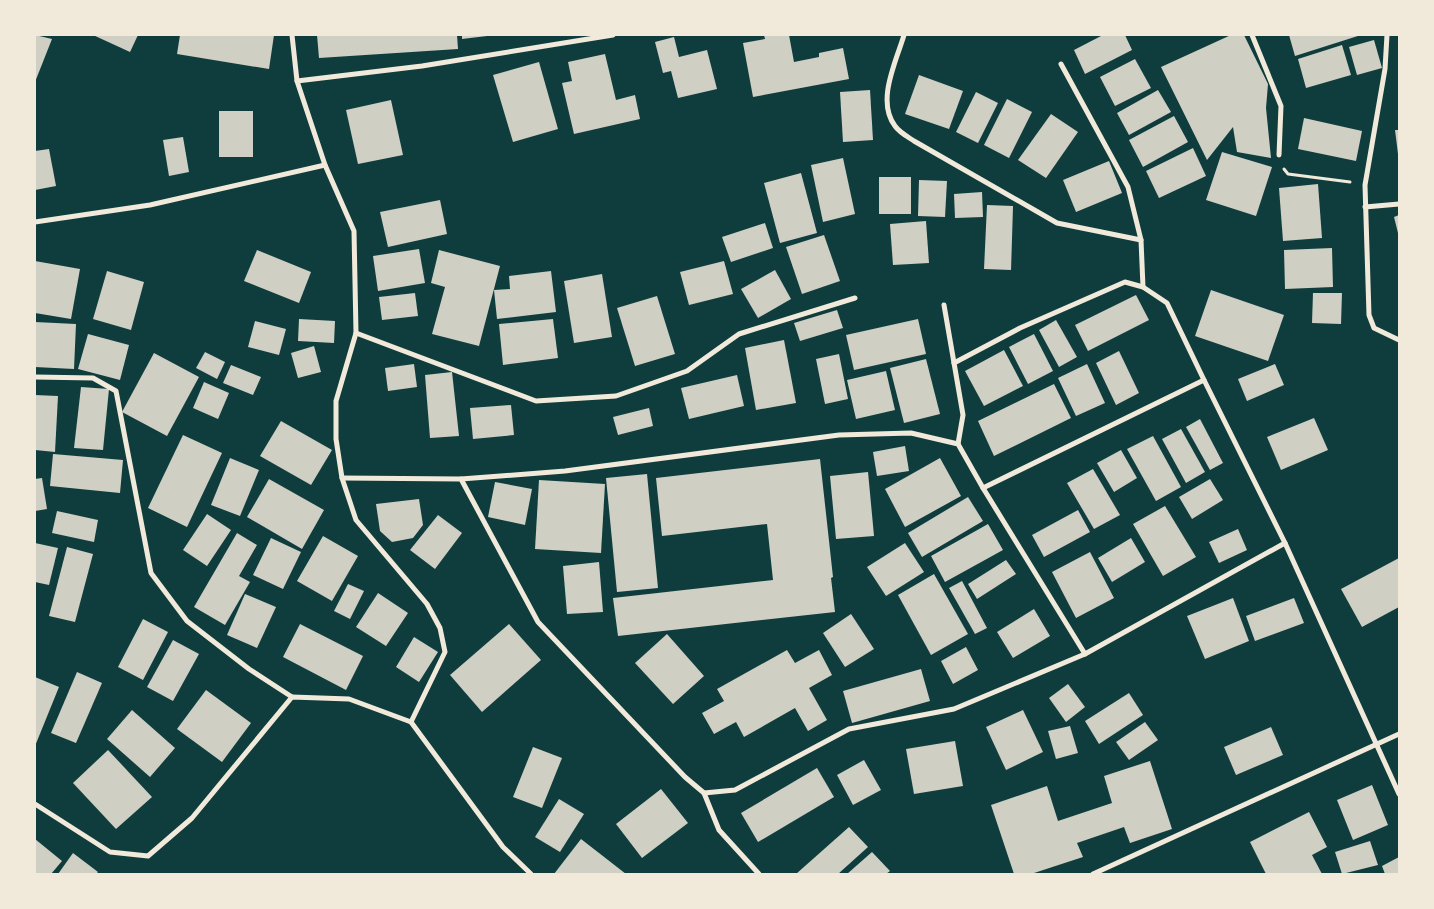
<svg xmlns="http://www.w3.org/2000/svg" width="1434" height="909" viewBox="0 0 1434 909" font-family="Rubik,sans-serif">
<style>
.building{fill:#cfcfc3}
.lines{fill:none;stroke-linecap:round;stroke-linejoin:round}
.path{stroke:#f1e9da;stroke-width:3}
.minor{stroke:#f1e9da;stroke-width:5}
</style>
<rect width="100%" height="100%" fill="#0f3d3e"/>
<!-- building -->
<g class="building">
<path d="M35,35L52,39L35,82Z"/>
<path d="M93,35H138L130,52Z"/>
<path d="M180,35H274L269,69L177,54Z"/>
<path d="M317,35H457L458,49L319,58Z"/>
<path d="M462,35H487V36L462,39Z"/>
<path d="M764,35H789L794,62L819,57V53L843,48L849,79L753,97L743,43L765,39Z"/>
<path d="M1103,35H1125L1132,50L1085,74L1074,50Z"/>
<path d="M1231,35H1244L1268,84L1266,108L1271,158L1237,152L1233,127L1207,160L1161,67Z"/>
<path d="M1289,35H1361L1295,56Z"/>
<path d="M674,37L679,57L707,50L717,89L678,98L671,71L663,73L655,42Z"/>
<path d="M1374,40L1382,68L1357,75L1349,47Z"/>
<path d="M1342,45L1351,75L1306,88L1298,59Z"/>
<path d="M605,54L616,100L635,95L640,119L574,134L562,83L572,81L568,62Z"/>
<path d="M1135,59L1151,88L1115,106L1100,77Z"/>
<path d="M539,62L558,129L513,142L493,75Z"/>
<path d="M919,75L963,91L949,129L905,114Z"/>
<path d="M870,90L873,140L843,142L840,92Z"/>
<path d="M1158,90L1171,112L1129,135L1117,113Z"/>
<path d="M976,92L998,103L978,143L956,132Z"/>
<path d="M1007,99L1032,112L1009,158L984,145Z"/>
<path d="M391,100L403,155L358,164L346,110Z"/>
<rect x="219" y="111" width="34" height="46"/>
<path d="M1051,114L1078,132L1046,178L1018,160Z"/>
<path d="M1174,116L1188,142L1143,167L1129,140Z"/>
<path d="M1304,118L1362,131L1356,161L1298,149Z"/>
<path d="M1395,130H1399V154H1398Z"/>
<path d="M183,137L189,172L169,176L163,140Z"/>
<path d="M1193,148L1206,176L1159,198L1146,171Z"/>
<path d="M49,149L56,186L35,190V151Z"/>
<path d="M1222,152L1272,167L1256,216L1206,200Z"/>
<path d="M843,158L855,214L823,222L811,165Z"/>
<path d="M1109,161L1122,193L1076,212L1063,180Z"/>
<path d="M801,173L817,233L780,243L764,183Z"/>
<rect x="879" y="177" width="32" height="37"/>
<path d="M919,180L947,181L945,217L918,216Z"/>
<path d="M1318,184L1322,238L1283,241L1279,188Z"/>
<path d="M982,192L983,217L955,218L954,194Z"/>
<path d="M440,200L447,234L388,247L380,212Z"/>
<path d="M987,205L1013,206L1011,270L984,269Z"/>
<path d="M1399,215V233H1398L1394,217Z"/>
<path d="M926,221L929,263L893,265L890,224Z"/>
<path d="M765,223L773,248L731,262L722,237Z"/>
<path d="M824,235L840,281L802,294L786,247Z"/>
<path d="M1332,248L1333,287L1285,289L1284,250Z"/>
<path d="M419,249L425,283L378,291L373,256Z"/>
<path d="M257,250L311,272L299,303L244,281Z"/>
<path d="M439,250L500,266L479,346L432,334L445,287L431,283Z"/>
<path d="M35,261L80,269L71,319L35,313Z"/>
<path d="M724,261L733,294L689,305L680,272Z"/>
<path d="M775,270L791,299L758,318L741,289Z"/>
<path d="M107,271L144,282L131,330L93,319Z"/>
<path d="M551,271L556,312L497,319L494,290L510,289L509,276Z"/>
<path d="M602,274L612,337L574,343L564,281Z"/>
<path d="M1211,290L1284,315L1268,361L1195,336Z"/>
<path d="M415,293L418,316L382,320L379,297Z"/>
<path d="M1313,293H1342L1341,324L1312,323Z"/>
<path d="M1136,295L1149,320L1088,351L1075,325Z"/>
<path d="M657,296L675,354L635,366L617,308Z"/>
<path d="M837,310L843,328L800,341L794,323Z"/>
<path d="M299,319L335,321L334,343L298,341Z"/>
<path d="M553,319L558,358L503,365L499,324Z"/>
<path d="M918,319L926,354L854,370L846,335Z"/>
<path d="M1056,320L1077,357L1059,367L1039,330Z"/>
<path d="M255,321L286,329L279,355L248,347Z"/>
<path d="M35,322L76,324L74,369L35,367Z"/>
<path d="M88,334L129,345L120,380L78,369Z"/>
<path d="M1034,334L1053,371L1028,384L1009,347Z"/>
<path d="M784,340L796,403L756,410L745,348Z"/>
<path d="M314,346L321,372L298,378L291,353Z"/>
<path d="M1004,350L1023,386L984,406L965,371Z"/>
<path d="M1119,351L1139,393L1116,405L1096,363Z"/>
<path d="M205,352L225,362L217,379L196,368Z"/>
<path d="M154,353L199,377L167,436L122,412Z"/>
<path d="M839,354L848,399L825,404L816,359Z"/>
<path d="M926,359L940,414L904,423L890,368Z"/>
<path d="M414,364L417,387L388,391L385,368Z"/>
<path d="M1087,364L1105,403L1076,416L1058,378Z"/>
<path d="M1275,364L1284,385L1247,401L1238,379Z"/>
<path d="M231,365L261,377L253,395L223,383Z"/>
<path d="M886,371L895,410L856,419L847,380Z"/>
<path d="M452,372L459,436L430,438L425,375Z"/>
<path d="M737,375L744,406L689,419L681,388Z"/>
<path d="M204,382L229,393L218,419L193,408Z"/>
<path d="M1054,384L1071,418L994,456L978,421Z"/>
<path d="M81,387L109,389L103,450L74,448Z"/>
<path d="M35,395L58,396L55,452L35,450Z"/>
<path d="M511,405L514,435L473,439L470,408Z"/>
<path d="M649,408L653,426L618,435L613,417Z"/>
<path d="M1314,418L1328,450L1281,470L1267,437Z"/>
<path d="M1200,419L1223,463L1210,470L1186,427Z"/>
<path d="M281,421L332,450L311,485L260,456Z"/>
<path d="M1181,429L1205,472L1186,483L1162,439Z"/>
<path d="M183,435L222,453L187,527L148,508Z"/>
<path d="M1153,436L1181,487L1156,501L1127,449Z"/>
<path d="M905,446L909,471L877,476L873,452Z"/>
<path d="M1121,450L1137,478L1114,492L1097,463Z"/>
<path d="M53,454L123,460L120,493L50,486Z"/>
<path d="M230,458L259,470L240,516L211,505Z"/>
<path d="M940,458L961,496L905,527L885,489Z"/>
<path d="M820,459L833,577L831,578L835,612L618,636L613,598L773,580L767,524L662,536L656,478Z"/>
<path d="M1093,469L1120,515L1094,529L1067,483Z"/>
<path d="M868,472L874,536L836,539L830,476Z"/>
<path d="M647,474L658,588L617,592L606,478Z"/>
<path d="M42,478L47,509L35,511V479Z"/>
<path d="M269,479L324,510L302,549L247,517Z"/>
<path d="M1210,479L1223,500L1192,519L1179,497Z"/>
<path d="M539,480L605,484L601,553L535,549Z"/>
<path d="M495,482L532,489L525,525L488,517Z"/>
<path d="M968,497L983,521L922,557L908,533Z"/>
<path d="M419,499L423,525L413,538L392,542L380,531L376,504Z"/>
<path d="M1165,506L1196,557L1163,576L1133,524Z"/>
<path d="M1078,510L1090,532L1044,557L1032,535Z"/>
<path d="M57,511L98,520L94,542L52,533Z"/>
<path d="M207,514L231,530L207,566L183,550Z"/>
<path d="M438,515L462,533L435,569L410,550Z"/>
<path d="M988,524L1003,550L945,582L931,556Z"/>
<path d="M1238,529L1247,550L1219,563L1209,542Z"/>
<path d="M237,533L257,545L239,576L250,582L225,625L194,607Z"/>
<path d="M323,536L358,556L332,601L297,581Z"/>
<path d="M271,538L301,552L283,589L253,575Z"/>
<path d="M1131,538L1145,562L1112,582L1098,558Z"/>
<path d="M35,543L58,548L49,585L35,582Z"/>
<path d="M905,543L924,572L886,596L867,567Z"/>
<path d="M67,547L93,554L75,622L49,616Z"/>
<path d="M1090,552L1114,598L1076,618L1052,572Z"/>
<path d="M1399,558V607L1362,627L1341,589Z"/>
<path d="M1006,560L1016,574L977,599L968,584Z"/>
<path d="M599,562L603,612L567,614L563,566Z"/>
<path d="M934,574L968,634L931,655L898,595Z"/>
<path d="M962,581L987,628L975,634L949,588Z"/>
<path d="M348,584L364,591L350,619L334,611Z"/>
<path d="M378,593L408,613L386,646L356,627Z"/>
<path d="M245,594L276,607L257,648L227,635Z"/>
<path d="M1233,598L1249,641L1205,659L1187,616Z"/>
<path d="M1294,598L1304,623L1255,641L1246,616Z"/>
<path d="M1034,609L1050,636L1013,658L997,632Z"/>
<path d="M851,614L874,649L845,667L823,633Z"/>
<path d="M143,619L168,632L143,680L118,667Z"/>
<path d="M300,624L363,656L346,690L283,657Z"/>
<path d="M509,624L541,660L482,712L450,675Z"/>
<path d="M667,634L704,676L673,704L635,663Z"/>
<path d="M414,637L438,652L419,682L396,667Z"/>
<path d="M173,640L199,654L173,701L147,687Z"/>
<path d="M966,647L978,670L953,684L941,661Z"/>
<path d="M787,650L795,663L819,650L832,675L809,688L827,720L808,731L795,708L744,737L736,722L714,734L702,713L724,701L717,689Z"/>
<path d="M921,669L930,701L852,723L843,691Z"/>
<path d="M77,672L102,683L76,743L51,733Z"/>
<path d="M35,677L59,687L35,746Z"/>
<path d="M1068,684L1085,707L1066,722L1049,698Z"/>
<path d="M206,690L251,723L222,762L177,729Z"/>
<path d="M1129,693L1143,715L1099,744L1085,721Z"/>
<path d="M132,710L175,748L150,777L107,739Z"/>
<path d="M1023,710L1043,752L1006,770L986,727Z"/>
<path d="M1145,722L1158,740L1129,760L1116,742Z"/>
<path d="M1070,726L1078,753L1056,759L1048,731Z"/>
<path d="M1271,727L1283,755L1236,775L1224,747Z"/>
<path d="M955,741L963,786L914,794L906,749Z"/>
<path d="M533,747L562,758L542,808L513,797Z"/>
<path d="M108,750L152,797L116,829L73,783Z"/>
<path d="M864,760L881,790L853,805L837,775Z"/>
<path d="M1150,761L1172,829L1130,843L1124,827L1077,843L1083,857L1031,874H1014L991,805L1047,786L1058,821L1112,803L1104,776Z"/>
<path d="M817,768L834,797L758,842L741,813Z"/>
<path d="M1372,785L1388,825L1353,840L1337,800Z"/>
<path d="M661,789L688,823L642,858L616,824Z"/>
<path d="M559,799L584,814L560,852L535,837Z"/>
<path d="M1309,812L1327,847L1312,855L1322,874H1266L1250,842Z"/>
<path d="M849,827L868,847L838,874H796Z"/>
<path d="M35,839L62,861L51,874H35Z"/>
<path d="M581,839L626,874H554Z"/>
<path d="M1370,841L1378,865L1342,874L1335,852Z"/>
<path d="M872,852L890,871L886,874H847Z"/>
<path d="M73,853L98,872L96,874H58Z"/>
<path d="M1399,857V874H1385L1382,866Z"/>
</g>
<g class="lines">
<!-- path -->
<path class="path" d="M1284,169L1288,174L1350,182"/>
<!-- minor -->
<g class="minor">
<path d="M292,35L297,81L325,165L354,231L356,333L336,401V439L342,478L356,520L427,604L440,628L445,652L411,722"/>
<path d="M904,35C896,62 876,101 895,126C899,132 908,137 914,141L1057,223L1141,240"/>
<path d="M1252,35L1281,106L1279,155"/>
<path d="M1387,35L1385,69L1365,185L1369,315L1374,328L1399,340"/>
<path d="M1061,64L1128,187L1141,240L1143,287"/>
<path d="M297,81L422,66L613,35"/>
<path d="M1365,207L1399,204"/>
<path d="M35,222L150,205L325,165"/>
<path d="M944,305L963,415L958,444"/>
<path d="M356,333L536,401L616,396L687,371L739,334L855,298"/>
<path d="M954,363L1020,328L1125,282L1143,287L1167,303L1204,380"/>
<path d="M35,377L93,378L116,391L151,573L187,621L249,669L292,697"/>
<path d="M342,478L461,479L538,622L685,777L704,793L735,790L849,729L954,709L1085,654L1285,543"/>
<path d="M461,479L565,471L839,435L911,433L958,444L983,488L1204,380L1285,543L1399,794"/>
<path d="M983,488L1085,654"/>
<path d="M704,793L719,830L759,874"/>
<path d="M35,804L110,852L148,856L192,818L292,697L349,699L411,722L503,847L531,874"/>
<path d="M1093,874L1399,734"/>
</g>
</g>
<!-- border -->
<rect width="1434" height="909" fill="none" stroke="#f1e9da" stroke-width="72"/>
</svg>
